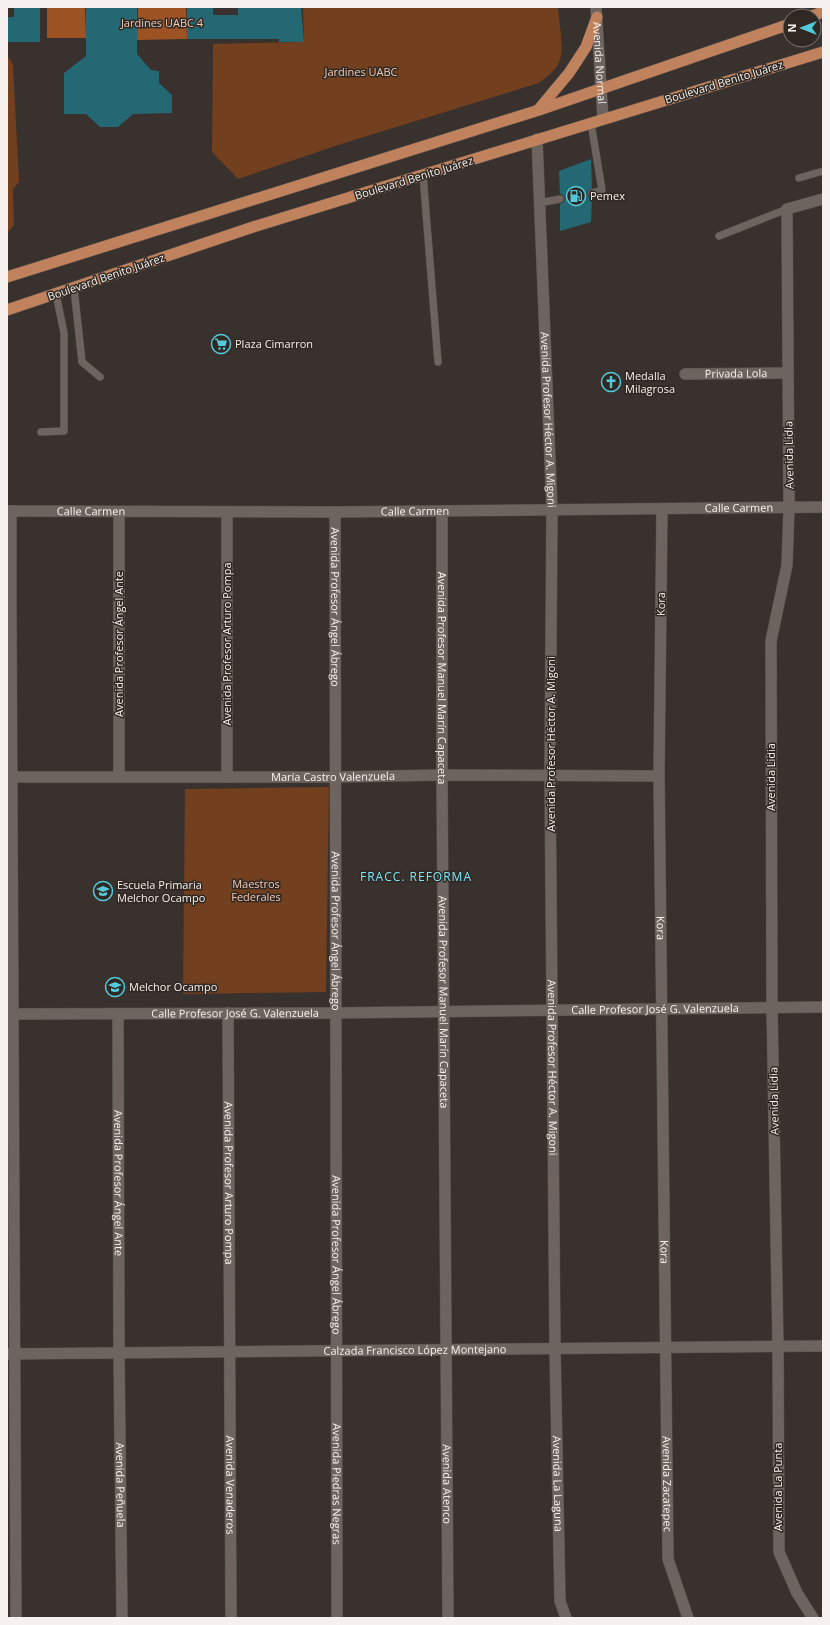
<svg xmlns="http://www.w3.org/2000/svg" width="830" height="1625" viewBox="0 0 830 1625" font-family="'Open Sans',sans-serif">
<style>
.green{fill:#723f1f}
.forest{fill:#9c5222}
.building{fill:#236873}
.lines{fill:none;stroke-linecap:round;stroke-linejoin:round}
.service-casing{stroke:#534d49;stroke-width:8}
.minor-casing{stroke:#534d49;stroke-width:12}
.secondary-casing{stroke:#534d49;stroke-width:12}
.primary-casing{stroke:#534d49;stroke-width:12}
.service{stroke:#6d645f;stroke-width:7}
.minor{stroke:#6d645f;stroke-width:11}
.secondary{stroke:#6d645f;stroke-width:11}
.primary{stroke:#c0825d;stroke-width:11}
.labels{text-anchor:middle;stroke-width:3;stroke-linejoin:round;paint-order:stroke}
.park-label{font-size:11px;fill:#f5cab3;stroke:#2f2823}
.street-label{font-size:11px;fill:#f6f1ee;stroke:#2f2823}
.poi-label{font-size:11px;fill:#f6f1ee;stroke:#2f2823;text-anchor:start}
.neighbourhood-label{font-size:12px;letter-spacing:1px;fill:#7ee6f7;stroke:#2f2823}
</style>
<rect width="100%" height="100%" fill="#39312d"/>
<!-- green -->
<g class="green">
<path d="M303,7H558C559,22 564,46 560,60C557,70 546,77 539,83L341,144L238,179L212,152L213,44L304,42Z"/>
<path d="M7,57L10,59L13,65L19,182L13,189L14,225L7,233Z"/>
<path d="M329,787L326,992L183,994L185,789Z"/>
</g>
<!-- forest -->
<g class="forest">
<path d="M47,7H85L86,38H47Z"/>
<path d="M138,7H186L187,39L137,40Z"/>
</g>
<!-- building -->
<g class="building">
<path d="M14,7H40V42H7V17H14Z"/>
<path d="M86,7H137V54L151,70L159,71V83L172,95V113L133,114L118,127H100L86,114H64V73L86,56Z"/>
<path d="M187,7H213V15H238V7H301L304,42H279V39H187Z"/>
<path d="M591,159L592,188L587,192L588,196L592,198L591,222L560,231V204L564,202L565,198L563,195L560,194L559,171Z"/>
</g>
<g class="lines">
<defs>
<g id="service">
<path d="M591,123L602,190L592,193"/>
<path d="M423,175L438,362"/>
<path d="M799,178L823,171"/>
<path d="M539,203L560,199"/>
<path d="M719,236L787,209"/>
<path d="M74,288L82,362L100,377"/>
<path d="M41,432L64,431V333L56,294"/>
</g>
<g id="minor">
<path id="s1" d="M596,7L603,119"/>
<path id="s2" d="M537,139L552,510L550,775L555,1348L560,1601L566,1618"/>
<path id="s3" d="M685,374L787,373"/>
<path id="s4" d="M662,509L659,776L668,1559L688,1618"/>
<path id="s5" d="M7,511L335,512L823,507"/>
<path d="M11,511C10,880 16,1249 16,1618"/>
<path id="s6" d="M442,511V775L448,1618"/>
<path d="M227,512V777"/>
<path id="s7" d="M335,512L337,1618"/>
<path d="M119,776V512"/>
<path id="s8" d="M7,777H336L442,775L659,776"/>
<path id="s9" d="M228,1013L231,1618"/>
<path id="s10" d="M7,1014L335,1013L823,1007"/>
<path id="s11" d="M118,1014L119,1353L122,1618"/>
<path d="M813,1618L797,1593L779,1552L778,1347L772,1007L771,641L787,565L789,508L787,209L823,199"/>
</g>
<g id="secondary">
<path id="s12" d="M7,1354L823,1346"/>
</g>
<g id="primary">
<path d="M812,16L823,12"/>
<path d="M539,109L569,73L586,47L597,17"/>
<path d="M7,277L539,110L790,24"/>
<path d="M7,310L253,227L823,52"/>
</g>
</defs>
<!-- service casing -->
<use href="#service" class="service-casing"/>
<!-- minor casing -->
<use href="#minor" class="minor-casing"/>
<!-- secondary casing -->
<use href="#secondary" class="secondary-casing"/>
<!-- primary casing -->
<use href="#primary" class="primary-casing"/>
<!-- service -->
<use href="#service" class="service"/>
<!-- minor -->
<use href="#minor" class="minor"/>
<!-- secondary -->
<use href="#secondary" class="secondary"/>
<!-- primary -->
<use href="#primary" class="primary"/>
</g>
<!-- icons -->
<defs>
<symbol id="fuel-ring" viewBox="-11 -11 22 22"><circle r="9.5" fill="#2f2823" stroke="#53cadc" stroke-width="1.5"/><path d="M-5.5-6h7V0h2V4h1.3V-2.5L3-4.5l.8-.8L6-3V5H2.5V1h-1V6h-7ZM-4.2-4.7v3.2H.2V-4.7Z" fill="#53cadc"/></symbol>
<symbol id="supermarket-ring" viewBox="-11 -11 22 22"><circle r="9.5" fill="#2f2823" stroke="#53cadc" stroke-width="1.5"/><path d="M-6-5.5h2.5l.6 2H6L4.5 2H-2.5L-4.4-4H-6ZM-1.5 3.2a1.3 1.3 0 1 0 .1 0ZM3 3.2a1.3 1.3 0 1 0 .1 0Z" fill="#53cadc"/></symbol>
<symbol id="church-ring" viewBox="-11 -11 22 22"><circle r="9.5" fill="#2f2823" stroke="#53cadc" stroke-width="1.5"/><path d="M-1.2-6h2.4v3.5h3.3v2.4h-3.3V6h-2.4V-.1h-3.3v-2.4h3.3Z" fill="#53cadc"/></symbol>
<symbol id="school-ring" viewBox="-11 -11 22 22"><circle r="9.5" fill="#2f2823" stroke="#53cadc" stroke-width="1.5"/><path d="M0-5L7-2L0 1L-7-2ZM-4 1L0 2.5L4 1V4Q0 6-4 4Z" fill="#53cadc"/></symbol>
</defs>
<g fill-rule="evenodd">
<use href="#fuel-ring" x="565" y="185" width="22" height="22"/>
<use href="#supermarket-ring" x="210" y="333" width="22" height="22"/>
<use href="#church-ring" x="600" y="371" width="22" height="22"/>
<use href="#school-ring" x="92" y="880" width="22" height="22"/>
<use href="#school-ring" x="104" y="976" width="22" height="22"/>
</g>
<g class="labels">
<!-- park labels -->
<g class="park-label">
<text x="162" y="27">Jardines UABC 4</text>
<text x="361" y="76">Jardines UABC</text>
<text x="256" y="888">Maestros<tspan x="256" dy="13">Federales</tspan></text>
</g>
<!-- street labels -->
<g class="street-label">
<text dy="4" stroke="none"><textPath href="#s1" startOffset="56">Avenida Normal</textPath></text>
<text transform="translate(724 82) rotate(-17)" y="4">Boulevard Benito Juárez</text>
<text transform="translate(414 178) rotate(-17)" y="4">Boulevard Benito Juárez</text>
<text transform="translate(106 277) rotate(-19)" y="4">Boulevard Benito Juárez</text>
<text dy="4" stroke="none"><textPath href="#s3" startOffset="51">Privada Lola</textPath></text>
<text dy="4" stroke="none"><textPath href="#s2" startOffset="281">Avenida Profesor Héctor A. Migoni</textPath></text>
<text transform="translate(789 455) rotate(-91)" y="4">Avenida Lidia</text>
<text dy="4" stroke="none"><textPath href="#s5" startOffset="732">Calle Carmen</textPath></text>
<text dy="4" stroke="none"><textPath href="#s5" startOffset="408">Calle Carmen</textPath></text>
<text dy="4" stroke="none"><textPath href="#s5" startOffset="84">Calle Carmen</textPath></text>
<text transform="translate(661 604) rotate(-89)" y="4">Kora</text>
<text dy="4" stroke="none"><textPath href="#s7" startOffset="95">Avenida Profesor Ángel Ábrego</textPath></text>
<text transform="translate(119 644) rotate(-90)" y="4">Avenida Profesor Ángel Ante</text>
<text transform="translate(227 644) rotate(-90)" y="4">Avenida Profesor Arturo Pompa</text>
<text dy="4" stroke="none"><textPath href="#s6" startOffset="167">Avenida Profesor Manuel Marín Capaceta</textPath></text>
<text transform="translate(551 744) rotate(-90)" y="4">Avenida Profesor Héctor A. Migoni</text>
<text dy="4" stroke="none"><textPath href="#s8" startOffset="326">María Castro Valenzuela</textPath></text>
<text transform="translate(771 777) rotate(-90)" y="4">Avenida Lidia</text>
<text dy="4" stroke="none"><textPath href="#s4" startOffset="419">Kora</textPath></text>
<text dy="4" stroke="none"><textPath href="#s7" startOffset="419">Avenida Profesor Ángel Ábrego</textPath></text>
<text dy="4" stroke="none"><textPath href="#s6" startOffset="491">Avenida Profesor Manuel Marín Capaceta</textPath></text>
<text dy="4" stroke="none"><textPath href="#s10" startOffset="648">Calle Profesor José G. Valenzuela</textPath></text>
<text dy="4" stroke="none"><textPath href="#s10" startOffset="228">Calle Profesor José G. Valenzuela</textPath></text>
<text dy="4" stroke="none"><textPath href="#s2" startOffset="929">Avenida Profesor Héctor A. Migoni</textPath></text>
<text transform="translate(774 1101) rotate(-91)" y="4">Avenida Lidia</text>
<text dy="4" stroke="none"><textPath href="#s11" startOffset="169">Avenida Profesor Ángel Ante</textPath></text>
<text dy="4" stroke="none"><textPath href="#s9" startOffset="170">Avenida Profesor Arturo Pompa</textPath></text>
<text dy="4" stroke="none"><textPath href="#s4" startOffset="743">Kora</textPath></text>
<text dy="4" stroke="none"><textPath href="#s7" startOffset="743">Avenida Profesor Ángel Ábrego</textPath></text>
<text dy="4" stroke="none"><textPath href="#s12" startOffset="408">Calzada Francisco López Montejano</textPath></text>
<text dy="4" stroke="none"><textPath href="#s7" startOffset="972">Avenida Piedras Negras</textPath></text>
<text dy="4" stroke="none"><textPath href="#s6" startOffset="973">Avenida Atenco</textPath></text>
<text dy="4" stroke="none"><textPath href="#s2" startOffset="1345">Avenida La Laguna</textPath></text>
<text dy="4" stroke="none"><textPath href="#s4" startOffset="975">Avenida Zacatepec</textPath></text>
<text dy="4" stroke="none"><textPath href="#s11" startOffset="471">Avenida Peñuela</textPath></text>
<text dy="4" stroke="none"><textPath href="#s9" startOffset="472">Avenida Venaderos</textPath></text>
<text transform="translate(778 1487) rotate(-90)" y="4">Avenida La Punta</text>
</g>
<!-- poi labels -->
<g class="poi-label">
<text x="590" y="200">Pemex</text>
<text x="235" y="348">Plaza Cimarron</text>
<text x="625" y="380">Medalla<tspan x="625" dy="13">Milagrosa</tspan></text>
<text x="117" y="889">Escuela Primaria<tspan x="117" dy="13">Melchor Ocampo</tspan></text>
<text x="129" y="991">Melchor Ocampo</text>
</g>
<!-- neighbourhood labels -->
<g class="neighbourhood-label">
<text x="416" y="881">FRACC. REFORMA</text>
</g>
</g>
<!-- border -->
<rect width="830" height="1625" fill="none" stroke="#f6f1ee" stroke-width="16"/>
<!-- north arrow -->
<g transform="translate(802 28) rotate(270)"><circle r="19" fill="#2f2823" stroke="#7f7874"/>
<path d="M0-3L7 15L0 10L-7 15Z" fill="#53cadc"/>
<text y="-6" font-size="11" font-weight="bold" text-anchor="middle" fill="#f6f1ee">N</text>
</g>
</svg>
